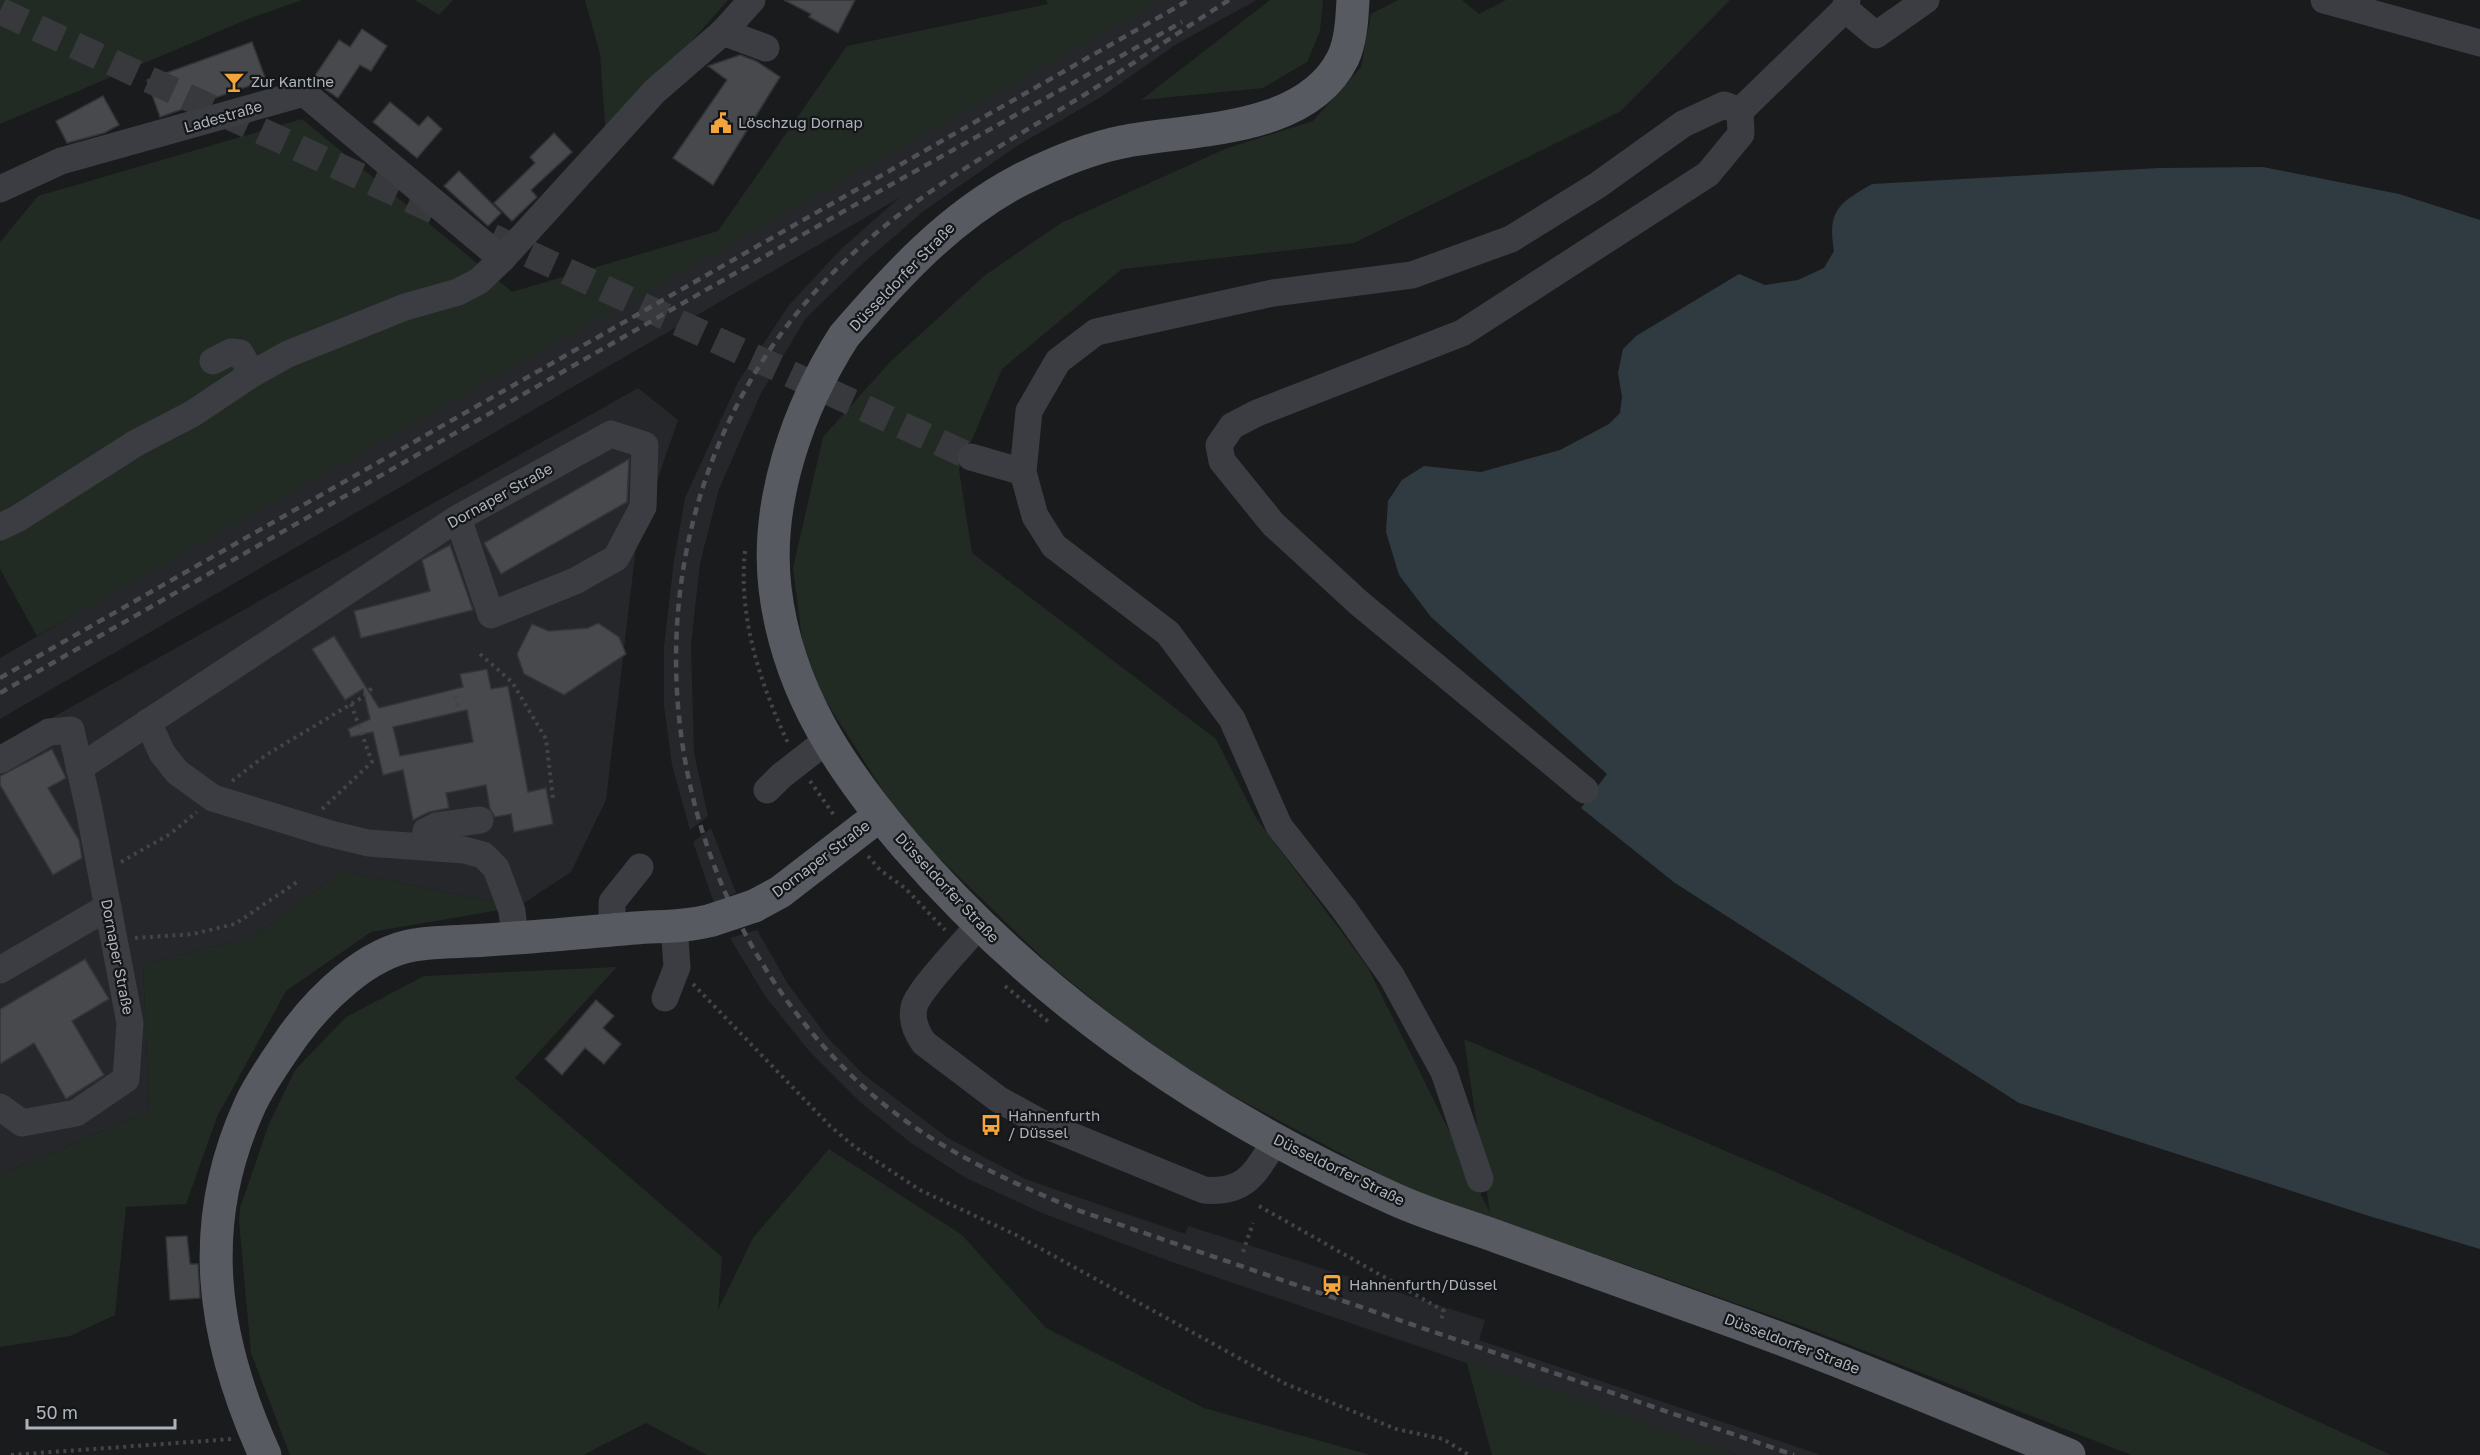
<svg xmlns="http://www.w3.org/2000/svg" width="2480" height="1455" viewBox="0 0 2480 1455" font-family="'Golos Text',sans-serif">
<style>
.built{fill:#26272a}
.green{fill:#222b23}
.water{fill:#303b41}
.building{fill:#47494d;stroke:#343539;stroke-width:1.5;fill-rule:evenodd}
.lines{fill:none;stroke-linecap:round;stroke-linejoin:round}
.minor-tunnel{stroke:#37393d;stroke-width:27;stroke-dasharray:27 14;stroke-linecap:butt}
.path{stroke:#414449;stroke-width:4;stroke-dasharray:3 4.5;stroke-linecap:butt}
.minor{stroke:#3b3d42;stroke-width:27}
.major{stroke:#575a61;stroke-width:33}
.rail{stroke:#4e5157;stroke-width:4.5;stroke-dasharray:8 6;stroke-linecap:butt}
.major-bridge{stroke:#575a61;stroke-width:33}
.labels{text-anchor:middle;stroke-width:4.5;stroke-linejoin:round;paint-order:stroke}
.poi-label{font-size:15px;fill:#adb3bc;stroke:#151618;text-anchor:start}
.street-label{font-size:15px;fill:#adb3bc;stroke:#151618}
</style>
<rect width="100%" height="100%" fill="#1a1b1d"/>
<!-- built -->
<g class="built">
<path d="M1153,0H1257L1175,45L1101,97L1017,146L925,210L860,266L806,318L762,391L719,489L700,563L691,645L694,753L708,816L690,830L672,765L664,706V647L674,560L685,498L738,382L789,305L841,249L899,198L0,719V658L807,188Z"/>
<path d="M638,388L678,420L637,539L606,800L571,872L518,907L343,871L252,937L143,964L149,1111L0,1175V747Z"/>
<path d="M711,828L736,893L714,903L693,842Z"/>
<path d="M757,930L788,984L828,1038L863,1074L948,1138L1025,1179L1185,1234L1188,1226L1485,1320L1479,1340L1821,1455H1736L1169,1261L1042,1213L966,1178L911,1143L860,1102L809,1051L765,996L730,938Z"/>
</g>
<!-- green -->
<g class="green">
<path d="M0,0H302L253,17L0,124Z"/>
<path d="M415,0H453L439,15Z"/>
<path d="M585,0H728L606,138L600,54Z"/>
<path d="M1046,0H1161L37,636L0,569V242L38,196L302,119L512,292L718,231L847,46L1048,4Z"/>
<path d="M1270,0H1323L1320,31L1307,62L1263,88L1141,100Z"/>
<path d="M1398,0H1462L1479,14L1506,0H1730L1621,111L1354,243L1122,269L1002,369L959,470L972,553L1216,739L1256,818L1367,966L1490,1213L1464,1039L1782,1175L2391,1455H2131L1806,1328L1402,1186L1171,1063L1050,965L905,825L806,670L793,568L823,437L890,362L984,276L1061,223L1225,149L1313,121L1361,67L1371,14Z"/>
<path d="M343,871L518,907L371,932L286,991L217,1117L186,1204L126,1207L115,1315L70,1336L0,1347V1175L149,1111L143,964L252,937Z"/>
<path d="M617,967L515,1078L722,1257L718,1310L753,1238L829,1149L962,1235L1046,1328L1204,1408L1370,1455H707L646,1423L583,1455H290L251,1353L239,1221L240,1208L269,1124L295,1070L346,1017L424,976Z"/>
<path d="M1466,1360L1736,1455H1492Z"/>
</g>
<!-- water -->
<path class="water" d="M2263,167L2399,194L2480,220V1249L2369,1216L2019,1103L1675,883L1581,808L1607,774L1431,617L1399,575L1386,532L1388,501L1402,480L1424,466L1481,472L1560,450L1609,424L1620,413L1622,397L1618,373L1623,349L1636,336L1739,274L1765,285L1798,280L1824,268L1834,251C1827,209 1840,203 1872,184L2160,168Z"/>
<!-- building -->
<g class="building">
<path d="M784,0H855L838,33L809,17L811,14Z"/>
<path d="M362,29L387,46L371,71L360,65L338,98L312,80L339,40L350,47Z"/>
<path d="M252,42L266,80L160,117L147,80Z"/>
<path d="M740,55L756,61L780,77L713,185L673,158L727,80L708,66Z"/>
<path d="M103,96L119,125L104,133L67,143L56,121Z"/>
<path d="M390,102L419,126L428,116L442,129L417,158L373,122Z"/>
<path d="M554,133L572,152L531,190L537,197L512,221L494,203L535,163L530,157Z"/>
<path d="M459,171L501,213L488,226L444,186Z"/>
<path d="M629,459L627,502L501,574L484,543Z"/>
<path d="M450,545L473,610L361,638L354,611L430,591L422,560Z"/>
<path d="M598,623L619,637L626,654L564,695L524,674L517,654L532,624L549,631L588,628Z"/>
<path d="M334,636L379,708L463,687L460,674L487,669L491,689L508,686L528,792L546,788L553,824L514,832L511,814L495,817L490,809L486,785L446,793L449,808L429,812L413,820L403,770L383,775L373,732L351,737L348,729L370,719L363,689L345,700L312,649ZM467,710L473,742L400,756L393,727Z"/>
<path d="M52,749L66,778L48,788L79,840L82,858L53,875L0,785V776Z"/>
<path d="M85,959L109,999L72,1021L104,1075L66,1099L34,1043L0,1064V1009Z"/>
<path d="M596,1000L614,1016L603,1028L621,1044L604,1064L585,1048L562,1075L545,1059Z"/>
<path d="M187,1236L190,1264H198L200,1298L170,1300L166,1237Z"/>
</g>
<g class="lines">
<!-- minor-tunnel -->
<g class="minor-tunnel">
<path d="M0,11L444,215"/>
<path d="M492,237L971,457"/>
</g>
<!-- path -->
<g class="path">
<path d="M745,551C738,617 760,683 788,743"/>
<path d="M480,654L512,682L546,739L553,799"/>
<path d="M455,696L459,710"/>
<path d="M232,781L266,755L363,697L374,686"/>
<path d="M810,781L836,818"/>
<path d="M322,809L372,762L351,704"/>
<path d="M868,856L880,870L905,888L945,930"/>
<path d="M121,862L170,834L197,812"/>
<path d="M135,938L193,934L235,924L297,882"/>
<path d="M693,984L830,1126L855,1147L920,1190L1016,1235L1286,1384L1396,1429L1443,1439L1469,1455"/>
<path d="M1005,986L1050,1023"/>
<path d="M1092,1116L1099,1120"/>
<path d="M1259,1206L1444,1311L1441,1320"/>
<path d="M1243,1252L1253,1223"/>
<path d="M11,1455L232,1439"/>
</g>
<!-- minor -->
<g class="minor">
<path d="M1847,0L1845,9L1876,35L1926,0"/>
<path d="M2324,0L2480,43"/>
<path d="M723,32L766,48"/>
<path d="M1740,111L1845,9"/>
<path d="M0,189L61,161L304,93L502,259"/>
<path d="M213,361L231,352L240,353L252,374"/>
<path d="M971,457L1023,472"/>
<path d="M0,527L17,519L136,443L192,414L252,374L288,354L405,307L458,292L479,281L502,259L655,91L723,32L752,0"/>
<path d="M148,722L162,753L177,772L213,798L327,833L368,843L464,850L483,855L496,868L512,911L515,938"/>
<path d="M0,760L49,732L71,730L89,809L130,1023L126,1079L76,1113L22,1123L0,1107"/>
<path d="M79,768L458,518L611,434L645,445L643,507L616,558L575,581L491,615L458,518"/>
<path d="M767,790L781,776L826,741"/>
<path d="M424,846L426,831L436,826L480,820"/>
<path d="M979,925C966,941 918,990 914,1007C911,1021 916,1032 924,1043L998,1099L1045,1125L1204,1190C1247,1194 1255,1172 1276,1140"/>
<path d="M612,930V902L640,867"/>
<path d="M0,970L108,907"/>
<path d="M665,998L677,967L674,925"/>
<path d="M1480,1179L1444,1072L1392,977L1344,909L1279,826L1232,719L1168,633L1054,546L1035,516L1023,472L1029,411L1058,361L1096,332L1273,293L1412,275L1511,239L1598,185L1683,124L1724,105L1740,111L1741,134L1708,174L1462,333L1257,413L1232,426L1219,445L1222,461L1273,524L1359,603L1585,790"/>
</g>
<!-- major -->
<g class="major">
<path d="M1353,0C1352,18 1351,41 1343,58C1306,133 1193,128 1122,142C1087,149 1052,164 1020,180C949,217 895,277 844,336C798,408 765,502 775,588C787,691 841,770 906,846C1039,1000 1209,1116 1394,1199C1429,1215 1466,1225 1501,1238C1570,1263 1638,1287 1707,1312C1829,1355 1949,1406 2069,1455"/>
<path d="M754,906L780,892L880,815"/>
<path d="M265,1455C212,1338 195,1225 250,1105C261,1081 278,1058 293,1036C320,999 366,953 414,945C437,941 462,942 486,940C536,937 586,932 635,928C660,926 688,927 712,920"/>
</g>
<!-- rail -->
<g class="rail">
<path d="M1229,0C1180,31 1133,64 1084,95C988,154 889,208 813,294C611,523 639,870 854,1078C919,1141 998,1177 1080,1211L1794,1455"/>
<path d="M0,678L1189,0"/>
<path d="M0,693L860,202L1182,22"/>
</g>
<!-- major-bridge -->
<path class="major-bridge" d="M712,920L754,906"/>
</g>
<!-- icons -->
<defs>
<symbol id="bar-bare" viewBox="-9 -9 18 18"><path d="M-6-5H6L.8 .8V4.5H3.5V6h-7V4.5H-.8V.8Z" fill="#f3a43c" stroke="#151618" stroke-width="2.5" paint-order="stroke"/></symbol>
<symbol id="civic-bare" viewBox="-9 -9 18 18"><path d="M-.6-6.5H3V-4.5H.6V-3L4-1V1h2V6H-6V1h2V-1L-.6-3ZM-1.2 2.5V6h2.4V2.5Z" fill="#f3a43c" stroke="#151618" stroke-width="2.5" paint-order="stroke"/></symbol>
<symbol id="bus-bare" viewBox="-9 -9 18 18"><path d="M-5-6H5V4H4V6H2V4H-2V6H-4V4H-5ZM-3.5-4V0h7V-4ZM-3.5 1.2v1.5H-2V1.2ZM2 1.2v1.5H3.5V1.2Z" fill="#f3a43c" stroke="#151618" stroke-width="2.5" paint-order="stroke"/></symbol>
<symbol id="station-bare" viewBox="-9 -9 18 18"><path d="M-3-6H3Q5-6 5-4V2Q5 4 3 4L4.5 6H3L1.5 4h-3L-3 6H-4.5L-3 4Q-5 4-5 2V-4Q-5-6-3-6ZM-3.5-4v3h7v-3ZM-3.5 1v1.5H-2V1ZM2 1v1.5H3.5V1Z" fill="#f3a43c" stroke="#151618" stroke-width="2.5" paint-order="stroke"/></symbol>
</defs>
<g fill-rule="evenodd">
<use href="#bar-bare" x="219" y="67" width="30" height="30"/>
<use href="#civic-bare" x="706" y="108" width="30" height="30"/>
<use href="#bus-bare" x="976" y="1110" width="30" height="30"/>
<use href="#station-bare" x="1317" y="1270" width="30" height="30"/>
</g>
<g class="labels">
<!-- poi labels -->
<g class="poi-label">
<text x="251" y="87">Zur Kantine</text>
<text x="738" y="128">Löschzug Dornap</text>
<text x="1008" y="1121">Hahnenfurth<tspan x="1008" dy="17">/ Düssel</tspan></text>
<text x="1349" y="1290">Hahnenfurth/Düssel</text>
</g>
<!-- street labels -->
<g class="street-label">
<text transform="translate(223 117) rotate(-16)" y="5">Ladestraße</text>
<text transform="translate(902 277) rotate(-46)" y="5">Düsseldorfer Straße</text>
<text transform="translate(500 496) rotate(-29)" y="5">Dornaper Straße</text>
<text transform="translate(821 859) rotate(-37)" y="5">Dornaper Straße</text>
<text transform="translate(947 888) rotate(47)" y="5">Düsseldorfer Straße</text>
<text transform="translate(117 957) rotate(79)" y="5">Dornaper Straße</text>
<text transform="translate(1339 1170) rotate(26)" y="5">Düsseldorfer Straße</text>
<text transform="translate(1792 1344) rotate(21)" y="5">Düsseldorfer Straße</text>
</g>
</g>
<!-- scale -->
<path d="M27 1419v9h148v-9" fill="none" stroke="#adb3bc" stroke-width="3"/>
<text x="36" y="1419" font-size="18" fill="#adb3bc" stroke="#151618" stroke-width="4.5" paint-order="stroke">50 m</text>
</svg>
